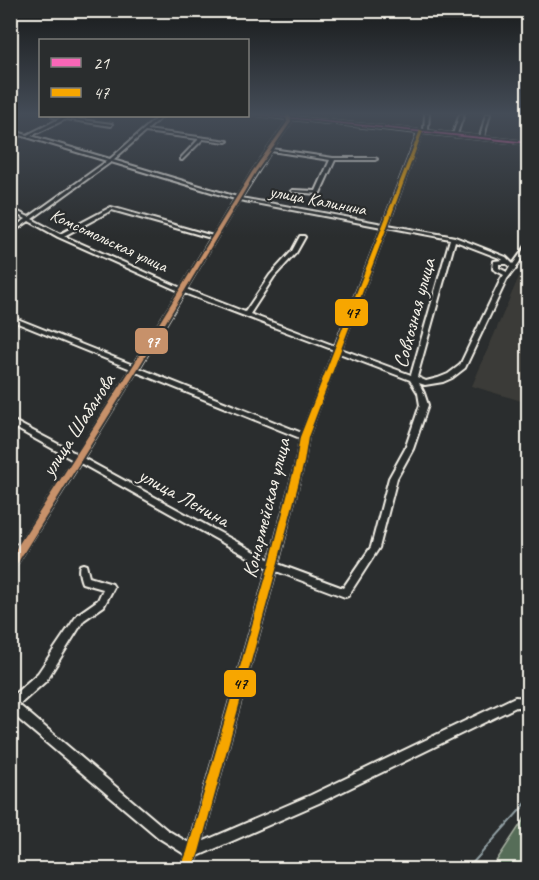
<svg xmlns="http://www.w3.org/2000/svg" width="539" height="880" viewBox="0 0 539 880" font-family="Caveat,sans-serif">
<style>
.built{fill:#3b3b37}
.green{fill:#576d59;stroke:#a6afa0;stroke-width:1.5}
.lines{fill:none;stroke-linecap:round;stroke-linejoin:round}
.stream{stroke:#909ea2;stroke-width:2}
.minor-casing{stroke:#f4f1e8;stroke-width:4}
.minor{fill:#2a2d2e;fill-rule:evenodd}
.bus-1-casing{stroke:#2a2d2e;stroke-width:4}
.bus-2-casing{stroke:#2a2d2e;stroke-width:4}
.bus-3-casing{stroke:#2a2d2e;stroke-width:4}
.bus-1{fill:#fa66b7;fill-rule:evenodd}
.bus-2{fill:#f7a600;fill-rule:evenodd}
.bus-3{fill:#c7916a;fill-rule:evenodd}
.labels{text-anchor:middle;stroke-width:4.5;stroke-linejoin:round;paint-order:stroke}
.far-street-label{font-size:18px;fill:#f4f1e8;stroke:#2a2d2e}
.street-label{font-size:21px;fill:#f4f1e8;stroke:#2a2d2e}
.line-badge{stroke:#2a2d2e;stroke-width:2}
.badge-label{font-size:16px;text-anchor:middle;font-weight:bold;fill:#fff}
.pale-badge-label{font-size:16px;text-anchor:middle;font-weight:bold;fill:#111}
</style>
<rect width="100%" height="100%" fill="#2a2d2e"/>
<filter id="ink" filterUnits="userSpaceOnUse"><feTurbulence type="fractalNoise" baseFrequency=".0167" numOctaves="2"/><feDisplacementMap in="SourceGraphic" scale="12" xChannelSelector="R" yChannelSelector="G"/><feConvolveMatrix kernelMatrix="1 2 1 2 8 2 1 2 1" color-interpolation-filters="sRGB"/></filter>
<g filter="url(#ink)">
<!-- built -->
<path class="built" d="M521,272L528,274V403L472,386Z"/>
<!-- green -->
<path class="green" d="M528,813V869H491Z"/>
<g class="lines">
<!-- stream -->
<path class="stream" d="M470,866L528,801"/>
<defs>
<path id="minor" d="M249,114H257L286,117V114H290V117L424,131L425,114H429L428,131L453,134L460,114H464L457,134L480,137L486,114H490L484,137L528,142V144L422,133L388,225L455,237L506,257L513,264L526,246H528V250L516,267V269L514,270L507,279L465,368L452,378L443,382L425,385L419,383L424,393L428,405L413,449L397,478L379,548L348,596L345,597L276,571L202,842L311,795L515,697L528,698V708L516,707L319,803L198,856L192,870H180L186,855L159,838L10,712V698L38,673L78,614L98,600L103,589L82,583C80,578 78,570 80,565L83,564L86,565L89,577L112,584L114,587L104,606L84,620L46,681L19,705L167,830L189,843L268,568L80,463L13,570L10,571V558L14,553L10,550V541L18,546L73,460L10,425V419L77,454L131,369L10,320V316L133,365L179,291L58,237L29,221L10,234V230L26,219L10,211V208L29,217L107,161L10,132V130L27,135L61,118L53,117L52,116L112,124L111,126L66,119L31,136L110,159L159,116H163L147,130L228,141L226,142L203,139L182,160H181V158L199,139L145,132L113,160L237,197L252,172L287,122V119ZM291,119L418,133L383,224L241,198L271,151L330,160L316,191L293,190L291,191L293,192L318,194L320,193L335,160H375L377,159L375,158H333L272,149L291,122ZM111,162L235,199L213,236L111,207L60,234L32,219ZM239,200L382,227L335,346L250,314L274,277L296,253L305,237L304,236H300L292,251L270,275L245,312L186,289ZM112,210L211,238L181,288L64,236ZM387,227L450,239L411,375L341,349ZM455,241L502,259L503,260L494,261L493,269L504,275L501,279L460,365L448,374L438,378L426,381L417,377ZM499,264H507L510,267L507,272L499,268ZM184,293L334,350L302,433L139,368ZM339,353L410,380L418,393L420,405L405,449L389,478L371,547L343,588L278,564L304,462L308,437ZM136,372L300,438L296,462L270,560L83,458Z"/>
</defs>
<!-- minor casing -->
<use href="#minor" class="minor-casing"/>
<!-- minor -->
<use href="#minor" class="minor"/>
<defs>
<path id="bus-1" d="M249,114H257L528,142V144Z"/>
<path id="bus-2" d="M420,130L423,131L308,437L304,462L277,566L199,852L192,870H180L187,852L269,566L296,462L300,437Z"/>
<path id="bus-3" d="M286,114H290L291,122L256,172L137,370L13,570L10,571V558L131,369L252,172L287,122Z"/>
</defs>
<!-- bus-1 casing -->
<use href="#bus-1" class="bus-1-casing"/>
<!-- bus-2 casing -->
<use href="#bus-2" class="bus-2-casing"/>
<!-- bus-3 casing -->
<use href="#bus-3" class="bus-3-casing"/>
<!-- bus-1 -->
<use href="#bus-1" class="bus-1"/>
<!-- bus-2 -->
<use href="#bus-2" class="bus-2"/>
<!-- bus-3 -->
<use href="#bus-3" class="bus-3"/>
</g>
</g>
<!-- sky -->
<linearGradient id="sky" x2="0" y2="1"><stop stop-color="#171919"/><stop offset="0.48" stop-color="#444c57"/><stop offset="1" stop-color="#444c57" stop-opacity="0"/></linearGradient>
<rect width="539" height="237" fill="url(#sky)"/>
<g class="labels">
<!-- far-street labels -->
<g class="far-street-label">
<text transform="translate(318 200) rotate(11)" y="6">улица Калинина</text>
<text transform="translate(109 240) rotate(25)" y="6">Комсомольская улица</text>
</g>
<!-- street labels -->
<g class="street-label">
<text transform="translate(414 313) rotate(-75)" y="7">Совхозная улица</text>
<text transform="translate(78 425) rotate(-57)" y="7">улица Шабанова</text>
<text transform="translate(184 497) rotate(29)" y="7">улица Ленина</text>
<text transform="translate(266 508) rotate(-76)" y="7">Конармейская улица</text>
</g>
</g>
<g class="line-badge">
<rect x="334" y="298" width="35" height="29" rx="6" fill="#f7a600"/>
<rect x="134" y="327" width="35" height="28" rx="6" fill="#c7916a"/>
<rect x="223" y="669" width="34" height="29" rx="6" fill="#f7a600"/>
</g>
<g class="badge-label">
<text x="152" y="347">97</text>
</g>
<g class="pale-badge-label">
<text x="352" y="318">47</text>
<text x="240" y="689">47</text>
</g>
<!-- margin -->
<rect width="539" height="880" fill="none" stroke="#2a2d2e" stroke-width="36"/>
<rect x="18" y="18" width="503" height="844" fill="none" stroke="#f4f1e8" stroke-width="2" filter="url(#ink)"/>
<!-- legend -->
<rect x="39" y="39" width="210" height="78" fill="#2a2d2e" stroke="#7b7b78" stroke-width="1.5"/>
<rect x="51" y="58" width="30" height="9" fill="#fa66b7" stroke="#7b7b78" stroke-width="1.5"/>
<text x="93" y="69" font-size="18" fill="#f4f1e8">21</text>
<rect x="51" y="88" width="30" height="9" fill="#f7a600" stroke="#7b7b78" stroke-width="1.5"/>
<text x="93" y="99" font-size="18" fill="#f4f1e8">47</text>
</svg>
